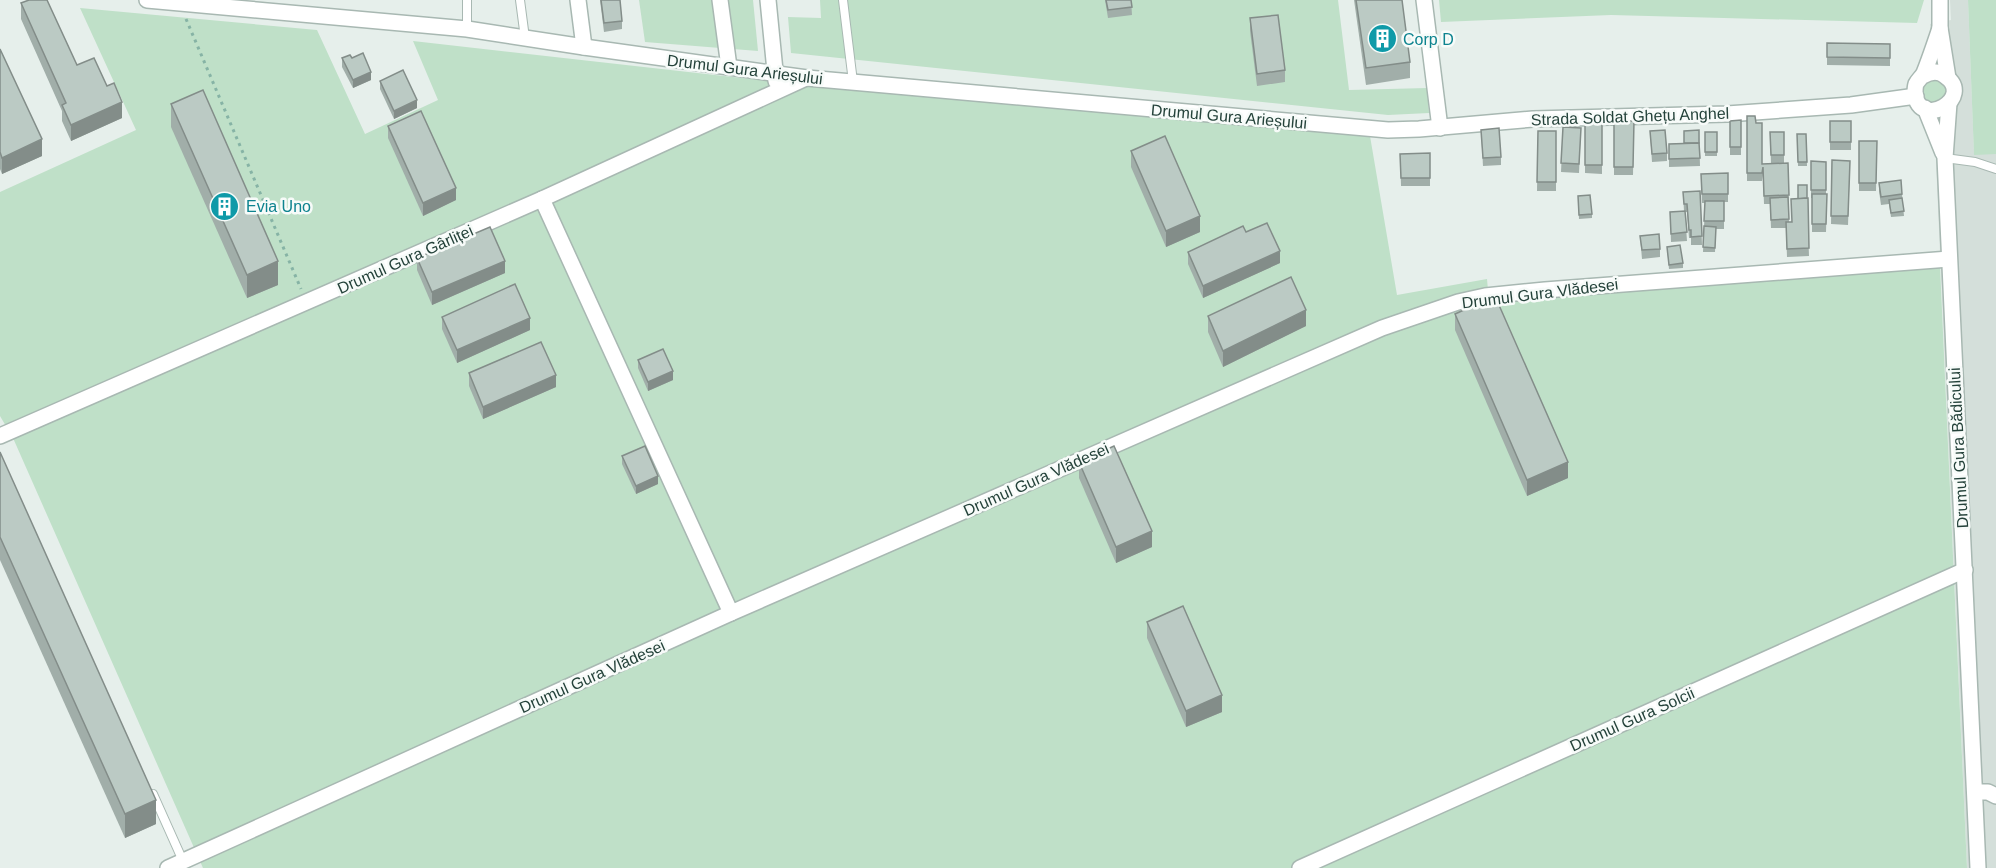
<svg xmlns="http://www.w3.org/2000/svg" width="1996" height="868" viewBox="0 0 1996 868" font-family="Helvetica,sans-serif">
<style>
.built{fill:#d4dfda}
.green{fill:#bfe0c8}
.lines{fill:none;stroke-linecap:round;stroke-linejoin:round}
.service-casing{stroke:#a8b8b2;stroke-width:10}
.minor-casing{stroke:#a8b8b2;stroke-width:18}
.path{stroke:#86b3a5;stroke-width:3;stroke-dasharray:3 4.5;stroke-linecap:butt}
.service{stroke:#fff;stroke-width:8}
.minor{stroke:#fff;stroke-width:15}
.wall{fill:#a1aea9}
.shaded-wall{fill:#838d89}
.building{fill:#bbcac4;stroke:#838d89;stroke-width:1.5}
.labels{text-anchor:middle;stroke-width:5;stroke-linejoin:round;paint-order:stroke}
.culture-label{font-size:16px;fill:#0d838f;stroke:#f7fbf9;text-anchor:start}
.street-label{font-size:16px;fill:#24423a;stroke:#f7fbf9}
</style>
<rect width="100%" height="100%" fill="#e6efeb"/>
<!-- built -->
<path class="built" d="M1950,0H1968L1974,154H1996V868H1967L1930,24L1951,20Z"/>
<!-- green -->
<g class="green">
<path d="M639,0H753L758,51L645,42Z"/>
<path d="M820,0H1338L1349,90L1427,88L1429,113L1388,115L791,53L788,17L821,18Z"/>
<path d="M1439,0H1924L1917,23L1611,15L1441,22Z"/>
<path d="M1968,0H1996V154L1974,155Z"/>
<path d="M80,8L317,30L365,134L438,100L413,41L804,85L1370,136L1397,295L1487,279L1488,290L1594,279L1595,292L1940,266L1967,868H203L13,438L0,416V192L136,130Z"/>
<path d="M1934,72L1952,97L1925,108L1919,80Z"/>
</g>
<g class="lines">
<defs>
<g id="service">
<path d="M467,0V29"/>
<path d="M520,0L525,38"/>
<path d="M843,0L853,82"/>
<path d="M1945,158L1975,162L1996,169"/>
<path d="M153,794L183,861"/>
</g>
<g id="minor">
<path d="M147,0L467,29L584,47L807,78L1388,130L1419,129L1533,119L1727,114L1851,105L1916,96"/>
<path d="M578,0L584,47"/>
<path d="M720,0L729,67"/>
<path d="M768,0L776,81"/>
<path d="M1424,0L1440,128"/>
<path d="M1940,0V28L1948,78"/>
<path d="M1923,76C1930,72 1938,70 1945,76C1976,97 1920,131 1915,94C1915,90 1915,87 1916,84C1918,80 1922,77 1924,73C1930,58 1935,43 1940,28"/>
<path d="M1949,103L1945,158L1978,868"/>
<path d="M1925,108L1943,153"/>
<path d="M542,199L731,613"/>
<path d="M0,436L542,199L806,78"/>
<path d="M1975,792H1988L1996,796"/>
<path d="M168,868L731,613L1382,328L1458,302L1485,296L1545,290L1949,259"/>
<path d="M1300,868L1965,570"/>
</g>
</defs>
<!-- service casing -->
<use href="#service" class="service-casing"/>
<!-- minor casing -->
<use href="#minor" class="minor-casing"/>
<!-- path -->
<path class="path" d="M186,19L301,289"/>
<!-- service -->
<use href="#service" class="service"/>
<!-- minor -->
<use href="#minor" class="minor"/>
</g>
<!-- wall -->
<g class="wall">
<path d="M600,0H620L622,21V29L604,32Z"/>
<path d="M1105,0H1131L1132,15L1108,18Z"/>
<path d="M1354,0H1402L1410,62V78L1366,85Z"/>
<path d="M21,3L77,65L107,86L122,118L71,141L62,121V111L21,19Z"/>
<path d="M1250,18L1285,70V82L1257,86L1250,31Z"/>
<path d="M1827,43L1890,44V66L1827,65Z"/>
<path d="M0,49L42,156L2,174L0,169Z"/>
<path d="M342,58L371,80L353,88L342,67Z"/>
<path d="M380,81L417,108L394,119L380,89Z"/>
<path d="M171,104L278,285L247,298L171,127Z"/>
<path d="M1747,116L1756,123L1762,164L1788,163L1789,222H1791L1807,198L1809,256L1787,257L1786,228H1771L1770,204H1764L1763,175L1762,181H1747Z"/>
<path d="M1741,120V155H1730V121Z"/>
<path d="M1614,121H1634L1633,175H1614Z"/>
<rect x="1830" y="121" width="21" height="29"/>
<path d="M1585,123H1602V174L1585,173Z"/>
<path d="M388,126L456,200L423,216L388,138Z"/>
<path d="M1563,127L1581,128L1579,173L1561,172Z"/>
<path d="M1481,130L1501,157V165L1483,166Z"/>
<path d="M1699,130L1700,166L1669,167V144L1684,143Z"/>
<path d="M1538,131H1556V191H1537Z"/>
<path d="M1650,131L1667,153V161L1652,162Z"/>
<rect x="1705" y="132" width="12" height="24"/>
<path d="M1770,132H1784V163H1771Z"/>
<path d="M1797,134H1806L1807,166H1798Z"/>
<path d="M1859,141H1877L1876,191H1859Z"/>
<path d="M1131,151L1200,232L1166,247L1131,167Z"/>
<path d="M1430,153V186H1401L1400,154Z"/>
<path d="M1832,160L1850,161L1848,225L1831,224Z"/>
<path d="M1811,161L1826,162V194H1827L1826,232H1812V198H1811Z"/>
<path d="M1728,173V202H1724V229H1716L1715,252H1703L1705,203H1702L1701,174Z"/>
<path d="M1879,183L1902,194L1904,216L1891,217L1889,204L1881,205L1879,191Z"/>
<path d="M1700,191L1702,245H1691V238H1689L1687,212H1685L1687,241L1671,242L1670,212L1684,211L1683,192Z"/>
<path d="M1578,196L1592,214V218L1579,219Z"/>
<path d="M1246,232L1280,263L1203,298L1188,264V252Z"/>
<path d="M1640,236L1660,249V257L1642,259Z"/>
<path d="M1667,247L1683,263V268L1669,269Z"/>
<path d="M417,258L505,273L432,305L417,270Z"/>
<path d="M1455,314L1568,478L1527,496L1455,330Z"/>
<path d="M1208,316L1306,326L1223,367L1208,332Z"/>
<path d="M442,317L530,330L457,363L442,329Z"/>
<path d="M638,360L673,380L648,391L638,368Z"/>
<path d="M469,373L556,387L483,419L469,386Z"/>
<path d="M0,452L156,824L125,838L0,560Z"/>
<path d="M622,456L658,484L636,494L622,464Z"/>
<path d="M1079,462L1152,547L1116,563L1079,478Z"/>
<path d="M1147,622L1222,712L1186,727L1147,638Z"/>
</g>
<!-- shaded-wall -->
<g class="shaded-wall">
<path d="M371,72V80L353,88V80Z"/>
<path d="M417,100V108L394,119V111Z"/>
<path d="M122,102V118L71,141V125Z"/>
<path d="M42,139V156L2,174V158Z"/>
<path d="M456,188V200L423,216V203Z"/>
<path d="M1200,216V232L1166,247V231Z"/>
<path d="M1280,251V263L1203,298V286Z"/>
<path d="M278,261V285L247,298V275Z"/>
<path d="M505,261V273L432,305V292Z"/>
<path d="M1306,310V326L1223,367V351Z"/>
<path d="M530,318V330L457,363V350Z"/>
<path d="M673,371V380L648,391V382Z"/>
<path d="M556,375V387L483,419V407Z"/>
<path d="M1568,462V478L1527,496V480Z"/>
<path d="M658,476V484L636,494V486Z"/>
<path d="M1152,531V547L1116,563V547Z"/>
<path d="M1222,695V712L1186,727V711Z"/>
<path d="M156,800V824L125,838V814Z"/>
</g>
<!-- building -->
<g class="building">
<path d="M29,0H47L77,65L94,58L107,86L114,83L122,102L71,125L62,105L66,103L21,3Z"/>
<path d="M601,0H620L622,21L604,23Z"/>
<path d="M1106,0H1131L1132,7L1108,10Z"/>
<path d="M1356,0H1402L1410,62L1366,68Z"/>
<path d="M1278,15L1285,70L1257,74L1250,18Z"/>
<path d="M1827,43L1890,44V58L1827,57Z"/>
<path d="M0,49L42,139L2,158L0,152Z"/>
<path d="M363,53L371,72L353,80L342,58L350,55L352,58Z"/>
<path d="M403,70L417,100L394,111L380,81Z"/>
<path d="M203,90L278,261L247,275L171,104Z"/>
<path d="M421,111L456,188L423,203L388,126Z"/>
<path d="M1747,116H1755L1756,123H1762V164L1788,163L1789,195L1764,196L1763,167L1762,173H1747Z"/>
<path d="M1741,120V147H1730V121Z"/>
<path d="M1614,121H1634L1633,167H1614Z"/>
<rect x="1830" y="121" width="21" height="21"/>
<rect x="1585" y="123" width="17" height="42"/>
<path d="M1563,127L1581,128L1579,164L1561,163Z"/>
<path d="M1499,128L1501,157L1483,158L1481,130Z"/>
<path d="M1665,130L1667,153L1652,154L1650,131Z"/>
<path d="M1699,130V143H1684V131Z"/>
<path d="M1538,131H1556V182H1537Z"/>
<rect x="1705" y="132" width="12" height="20"/>
<path d="M1770,132H1784V155H1771Z"/>
<path d="M1797,134H1806L1807,162H1798Z"/>
<path d="M1165,136L1200,216L1166,231L1131,151Z"/>
<path d="M1859,141H1877L1876,183H1859Z"/>
<path d="M1699,143L1700,158L1669,159V144Z"/>
<path d="M1430,153V178H1401L1400,154Z"/>
<path d="M1832,160L1850,161L1848,216H1831Z"/>
<path d="M1811,161L1826,162V190H1811Z"/>
<path d="M1728,173V194H1702L1701,174Z"/>
<path d="M1901,180L1902,194L1881,197L1879,183Z"/>
<path d="M1798,185H1807V198L1798,199Z"/>
<path d="M1700,191L1702,236L1691,237V230H1689L1687,204H1684L1683,192Z"/>
<path d="M1812,194H1827L1826,224H1812Z"/>
<path d="M1590,195L1592,214L1579,215L1578,196Z"/>
<path d="M1788,197L1789,219L1771,220L1770,198Z"/>
<path d="M1808,198L1809,248L1787,249L1786,222H1792L1791,199Z"/>
<path d="M1902,198L1904,211L1891,213L1889,200Z"/>
<path d="M1705,201H1724V221H1704Z"/>
<path d="M1685,211L1687,232L1671,234L1670,212Z"/>
<path d="M1267,223L1280,251L1203,286L1188,252L1243,226L1246,232Z"/>
<path d="M1704,226L1716,227L1715,248L1703,247Z"/>
<path d="M490,227L505,261L432,292L417,258Z"/>
<path d="M1659,234L1660,249L1642,250L1640,236Z"/>
<path d="M1680,245L1683,263L1669,265L1667,247Z"/>
<path d="M1291,277L1306,310L1223,351L1208,316Z"/>
<path d="M515,284L530,318L457,350L442,317Z"/>
<path d="M1495,296L1568,462L1527,480L1455,314Z"/>
<path d="M541,342L556,375L483,407L469,373Z"/>
<path d="M663,349L673,371L648,382L638,360Z"/>
<path d="M645,446L658,476L636,486L622,456Z"/>
<path d="M1114,446L1152,531L1116,547L1079,462Z"/>
<path d="M0,452L156,800L125,814L0,537Z"/>
<path d="M1183,606L1222,695L1186,711L1147,622Z"/>
</g>
<!-- icons -->
<defs>
<symbol id="building-disc" viewBox="-11 -11 22 22"><circle r="9.5" fill="#0f9aa8" stroke="#f7fbf9"/><path d="M-4-6H4V6H1V3H-1V6H-4ZM-2.5-4.3h1.7v1.8h-1.7ZM.8-4.3h1.7v1.8H.8ZM-2.5-1h1.7V.8h-1.7ZM.8-1h1.7V.8H.8Z" fill="#fff"/></symbol>
</defs>
<g fill-rule="evenodd">
<use href="#building-disc" x="1366" y="22" width="33" height="33"/>
<use href="#building-disc" x="208" y="190" width="33" height="33"/>
</g>
<g class="labels">
<!-- culture labels -->
<g class="culture-label">
<text x="1403" y="45">Corp D</text>
<text x="246" y="212">Evia Uno</text>
</g>
<!-- street labels -->
<g class="street-label">
<text transform="translate(745 69) rotate(7)" y="6">Drumul Gura Arieșului</text>
<text transform="translate(1229 116) rotate(5)" y="6">Drumul Gura Arieșului</text>
<text transform="translate(1630 116) rotate(-2)" y="6">Strada Soldat Ghețu Anghel</text>
<text transform="translate(405 259) rotate(-24)" y="6">Drumul Gura Gârliței</text>
<text transform="translate(1540 293) rotate(-7)" y="6">Drumul Gura Vlădesei</text>
<text transform="translate(1958 448) rotate(-93)" y="6">Drumul Gura Bădicului</text>
<text transform="translate(1036 479) rotate(-24)" y="6">Drumul Gura Vlădesei</text>
<text transform="translate(592 676) rotate(-24)" y="6">Drumul Gura Vlădesei</text>
<text transform="translate(1632 719) rotate(-24)" y="6">Drumul Gura Solcii</text>
</g>
</g>
</svg>
